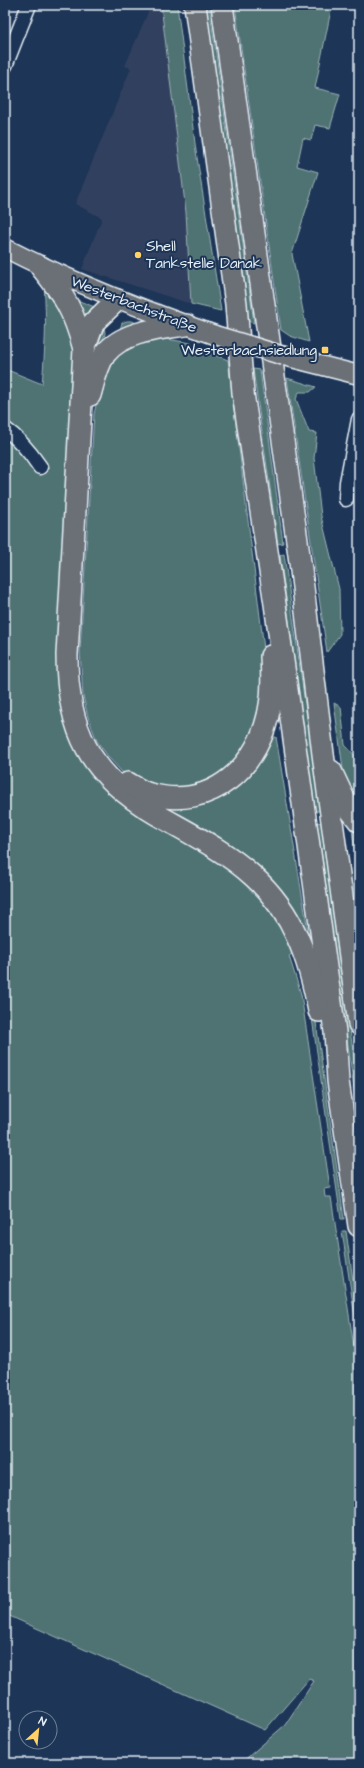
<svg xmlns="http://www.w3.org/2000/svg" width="364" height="1768" viewBox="0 0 364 1768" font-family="'Architects Daughter',sans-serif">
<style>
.built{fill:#31415e}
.green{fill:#4f7273;stroke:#9cb2b6}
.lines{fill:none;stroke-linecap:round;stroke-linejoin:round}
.minor-casing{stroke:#e8f1f8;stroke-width:17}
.major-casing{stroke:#e8f1f8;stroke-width:21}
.highway-casing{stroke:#e8f1f8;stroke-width:24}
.minor{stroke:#1d3557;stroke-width:14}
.major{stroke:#6b6f74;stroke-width:18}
.highway{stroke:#6b6f74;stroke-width:21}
.major-bridge-casing{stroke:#e8f1f8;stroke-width:21;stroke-linecap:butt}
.major-bridge{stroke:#6b6f74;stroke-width:18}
.poi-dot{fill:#ffd166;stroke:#1d3557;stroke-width:1.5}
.labels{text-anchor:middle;stroke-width:4;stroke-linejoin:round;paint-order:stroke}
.poi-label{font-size:15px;fill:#e8f1f8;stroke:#1d3557;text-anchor:start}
.street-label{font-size:15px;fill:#e8f1f8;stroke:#1d3557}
</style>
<rect width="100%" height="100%" fill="#1d3557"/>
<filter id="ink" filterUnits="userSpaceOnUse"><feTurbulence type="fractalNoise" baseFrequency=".025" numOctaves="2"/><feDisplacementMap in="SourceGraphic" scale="8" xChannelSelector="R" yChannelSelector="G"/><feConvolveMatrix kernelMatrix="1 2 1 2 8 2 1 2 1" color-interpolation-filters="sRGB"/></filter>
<g filter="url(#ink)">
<!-- built -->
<path class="built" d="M151,5H161L186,212L191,304L82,269L102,218L75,204L131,68L125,66Z"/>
<!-- green -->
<g class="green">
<path d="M161,5H177L196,151L221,311L191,304L186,212Z"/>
<path d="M204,5H209L254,323L248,321Z"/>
<path d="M235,5H332L315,88L340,94L330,128L315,125L311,140L303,138L297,166L318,172L292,254L309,342L290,336L281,330Z"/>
<path d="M44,286C69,307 72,323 76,355C75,433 69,511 65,589C63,631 58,672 67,713C68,719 69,726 71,732C102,803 167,823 227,863C275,897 298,946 313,1001L344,1219H341L310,1004L298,960L280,927L292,954L289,956L301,994L330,1188L324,1189L325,1197H331L359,1380V1763H241L285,1725L314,1681L309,1679L265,1730L5,1614V369L42,384C45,351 47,319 44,286Z"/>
<path d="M77,300L97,308L85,324Z"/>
<path d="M127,321H132L141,325L120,330L122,323Z"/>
<path d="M104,323L105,334L97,354L91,352Z"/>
<path d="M160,338L191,343V346L228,360L266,665L259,728L231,769L188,790L135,781L122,772L109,758L97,741L88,717L83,696L80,651L94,414C98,396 107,358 123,349C134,344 148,341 160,338Z"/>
<path d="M253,369L260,370L283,543L278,544Z"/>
<path d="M287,378L316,387L310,392H299L296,399L309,432L317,433L314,458L321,516L339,589L340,634L327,652Z"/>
<path d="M284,554L320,811H315L280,555Z"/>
<path d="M334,703L341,707L345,745L359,760V805L344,776Z"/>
<path d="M272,737H276L309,937L160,803L186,805Z"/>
<path d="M351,821L359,830V886Z"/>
<path d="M317,822L321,823L359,1094V1125Z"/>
<path d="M342,1231H346L359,1322V1344Z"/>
</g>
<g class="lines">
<defs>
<g id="minor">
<path d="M5,66L29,5"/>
<path d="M5,429C20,439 30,452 40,467"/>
<path d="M346,499L347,482L359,419"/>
</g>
<g id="major">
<path d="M5,248C73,283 143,310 215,335"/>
<path d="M284,356L359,375"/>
</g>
<g id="highway">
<path d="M195,5L236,304L243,393L275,604L327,974L335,1032L338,1081L359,1226"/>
<path d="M222,5L300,562L323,754L359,1024"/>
<path d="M41,267C65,296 74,312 84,349"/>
<path d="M117,300L94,322L84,349L67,655C67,731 90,775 156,814C189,833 224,850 253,876C294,913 309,959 319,1011"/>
<path d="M90,395C94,381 97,366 105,354C123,331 159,329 186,325"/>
<path d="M331,771L348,807L359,821"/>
<path d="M128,783C135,787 142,792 150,794C212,811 261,766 270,705C273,689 272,673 271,656"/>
</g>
</defs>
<!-- minor casing -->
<use href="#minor" class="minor-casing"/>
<!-- major casing -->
<use href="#major" class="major-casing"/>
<!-- highway casing -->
<use href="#highway" class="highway-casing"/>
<!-- minor -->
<use href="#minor" class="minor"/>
<!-- major -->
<use href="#major" class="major"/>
<!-- highway -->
<use href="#highway" class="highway"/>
<defs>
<path id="major-bridge" d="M215,335L284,356"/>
</defs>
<!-- major-bridge casing -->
<use href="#major-bridge" class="major-bridge-casing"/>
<!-- major-bridge -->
<use href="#major-bridge" class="major-bridge"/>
</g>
</g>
<!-- markers -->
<g class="poi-dot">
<circle cx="138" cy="255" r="4"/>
<rect x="321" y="346" width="8" height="8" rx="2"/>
</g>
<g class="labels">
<!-- poi labels -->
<g class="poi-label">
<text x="146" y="251">Shell<tspan x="146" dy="17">Tankstelle Danak</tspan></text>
<text x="317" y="355" text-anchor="end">Westerbachsiedlung</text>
</g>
<!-- street labels -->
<g class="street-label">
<text transform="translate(134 304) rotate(21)" y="5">Westerbachstraße</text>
</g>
</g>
<!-- margin -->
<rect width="364" height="1768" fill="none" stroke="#1d3557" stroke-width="20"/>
<rect x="10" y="10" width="344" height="1748" fill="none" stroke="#e8f1f8" stroke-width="1.5" filter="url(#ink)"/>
<!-- north arrow -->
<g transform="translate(38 1730) rotate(27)"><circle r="19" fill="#1d3557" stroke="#6e8097"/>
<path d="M0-3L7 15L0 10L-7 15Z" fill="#ffd166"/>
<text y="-6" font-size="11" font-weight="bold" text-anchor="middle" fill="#e8f1f8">N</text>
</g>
</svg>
